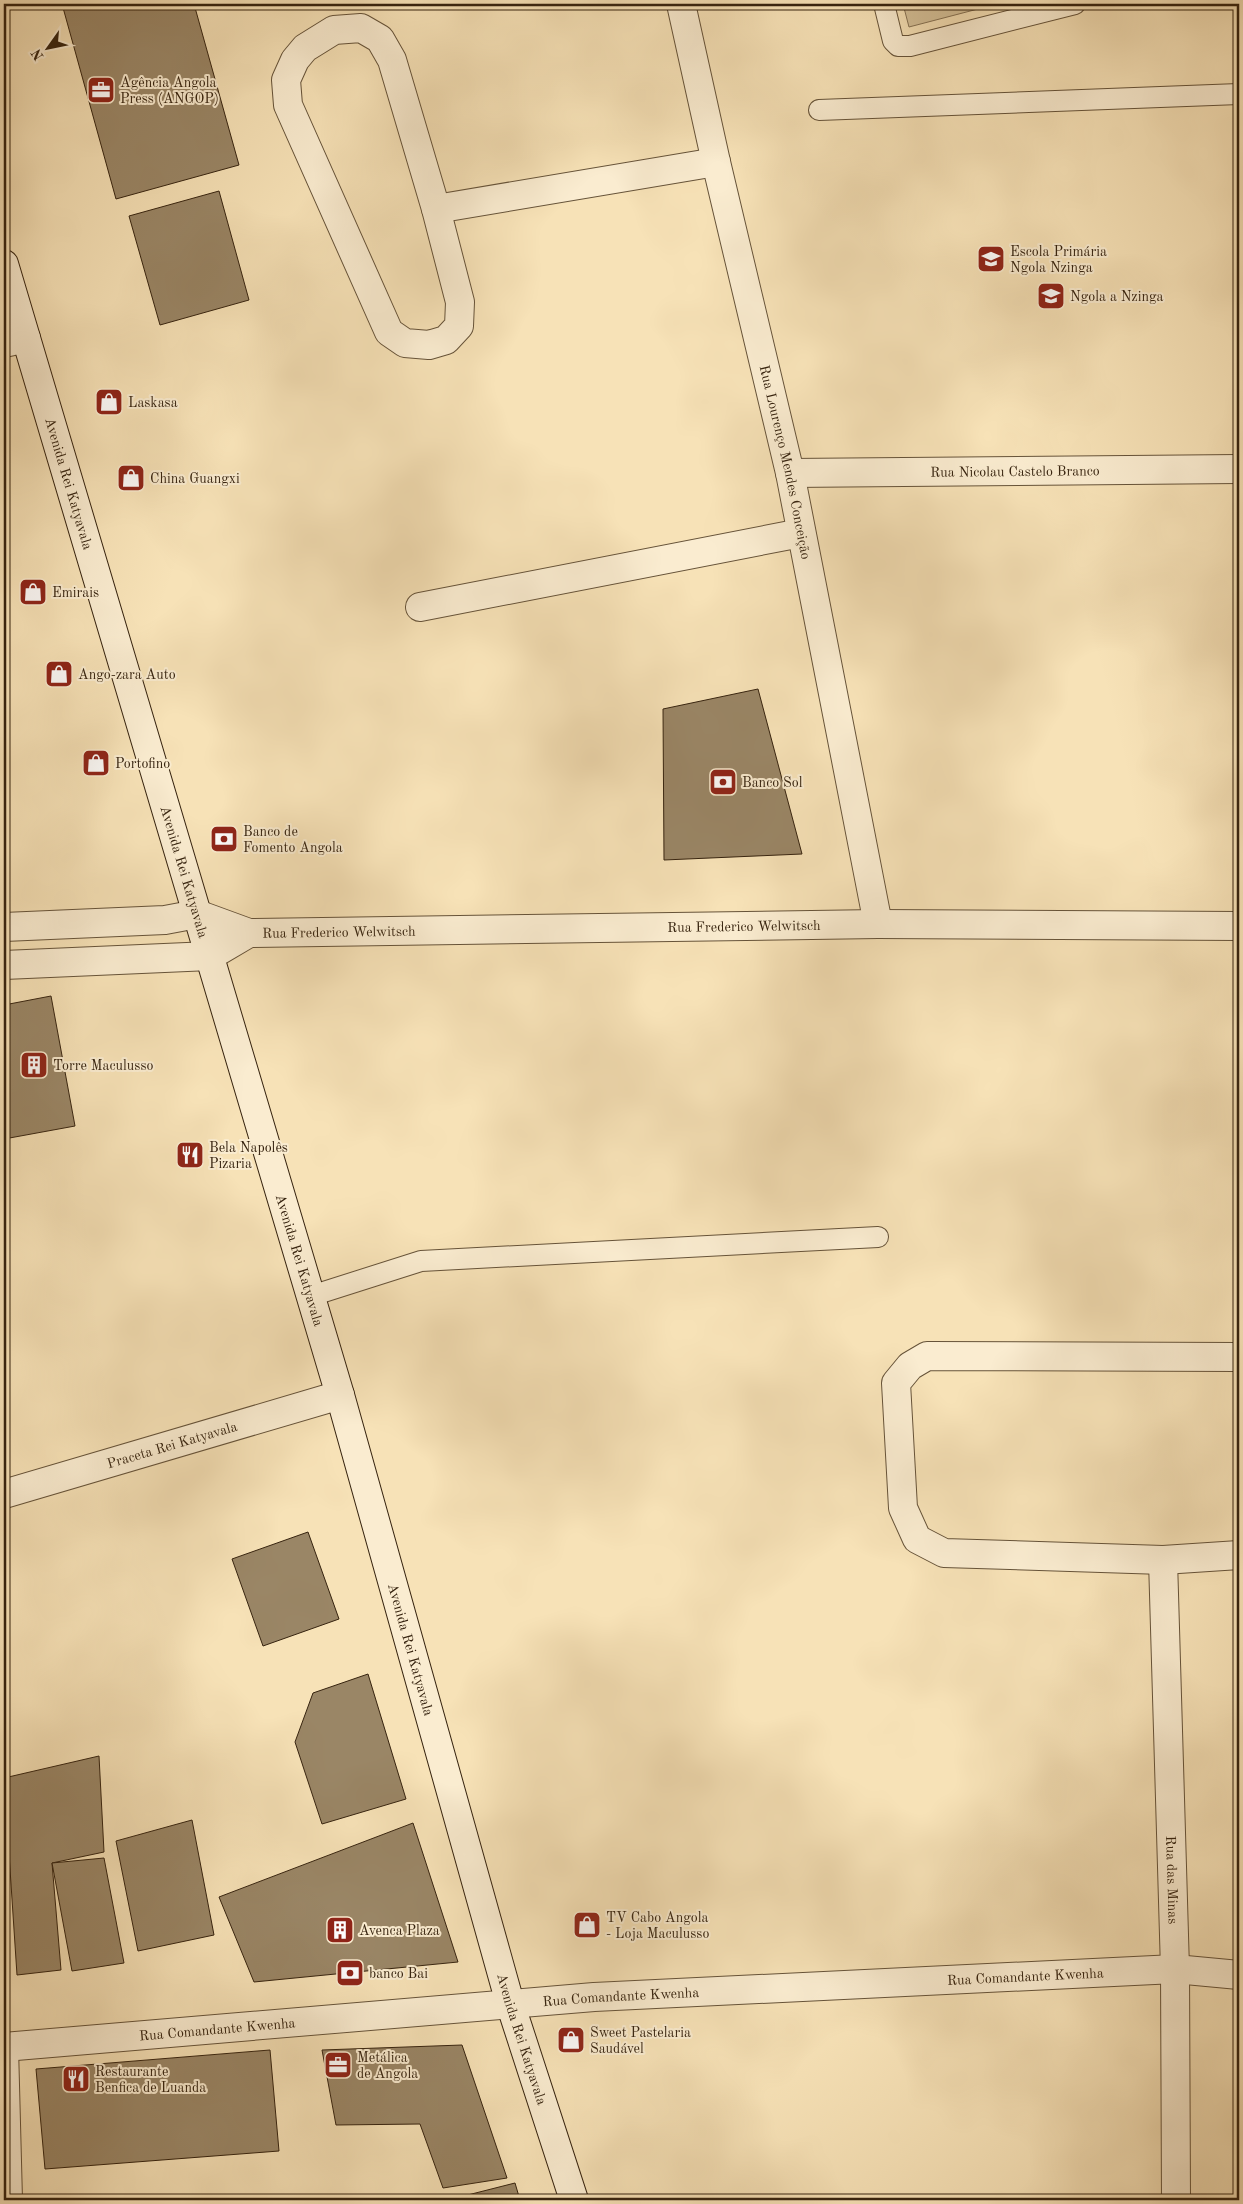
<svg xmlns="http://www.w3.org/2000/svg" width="1243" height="2204" viewBox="0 0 1243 2204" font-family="'Old Standard TT',serif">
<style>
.green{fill:#d6c29a;stroke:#867254}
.building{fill:#9a8666;stroke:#36230f}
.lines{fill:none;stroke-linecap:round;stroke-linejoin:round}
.service-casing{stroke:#665339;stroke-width:22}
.minor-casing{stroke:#665339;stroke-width:30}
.tertiary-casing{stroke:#665339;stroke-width:30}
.secondary-casing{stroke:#36230f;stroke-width:30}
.service{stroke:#faecd0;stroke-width:20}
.minor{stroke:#faecd0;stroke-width:28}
.tertiary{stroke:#faecd0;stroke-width:28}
.secondary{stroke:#faecd0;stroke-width:28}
.labels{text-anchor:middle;stroke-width:4;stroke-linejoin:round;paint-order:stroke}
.poi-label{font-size:14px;fill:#36230f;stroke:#faecd0;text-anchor:start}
.street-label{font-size:14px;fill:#36230f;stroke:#faecd0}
</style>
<rect width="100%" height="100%" fill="#f7e2b7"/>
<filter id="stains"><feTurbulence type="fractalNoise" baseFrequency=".004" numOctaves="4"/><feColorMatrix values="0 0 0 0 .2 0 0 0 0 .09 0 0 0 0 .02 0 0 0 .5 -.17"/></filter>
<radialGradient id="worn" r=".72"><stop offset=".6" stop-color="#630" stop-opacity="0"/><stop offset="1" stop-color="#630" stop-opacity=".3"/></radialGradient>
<!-- green -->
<path class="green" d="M903,4H997L909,27Z"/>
<!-- building -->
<g class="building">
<path d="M62,4H194L239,165L116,199Z"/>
<path d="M219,191L249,300L160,325L129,216Z"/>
<path d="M758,689L802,854L664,860L663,709Z"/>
<path d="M51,996L75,1126L4,1139V1005Z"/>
<path d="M308,1532L339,1619L263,1646L232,1559Z"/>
<path d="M368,1674L406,1799L322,1824L295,1742L313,1693Z"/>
<path d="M99,1756L104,1852L52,1863L61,1970L17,1975L4,1778Z"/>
<path d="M192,1820L214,1935L138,1951L116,1841Z"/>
<path d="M413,1823L458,1962L254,1982L219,1897Z"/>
<path d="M104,1858L124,1963L72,1971L52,1863Z"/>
<path d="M462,2045L507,2178L443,2188L420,2124L336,2125L322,2050Z"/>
<path d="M270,2050L279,2151L45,2169L36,2069Z"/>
<path d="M515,2183L520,2200H448Z"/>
</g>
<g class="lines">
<defs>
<g id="service">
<path d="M884,4L893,41L898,46H910L1075,4"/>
<path d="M819,110L1239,94"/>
<path d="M311,1296L421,1261L878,1237"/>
<path d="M8,2047L12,2200"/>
</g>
<g id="minor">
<path id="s1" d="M681,4L716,162L790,473L878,924"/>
<path d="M361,28L380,39L392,60L436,209L460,302L459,326L446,340L429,345L405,343L389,332L288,105L286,80L295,60L305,48L334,30Z"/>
<path d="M436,209L716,162"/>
<path d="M4,343L26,338"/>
<path id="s2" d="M790,473L1239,469"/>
<path d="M420,607L801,533"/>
<path d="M1239,1357L927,1356L910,1366L896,1383L903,1508L917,1539L944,1553L1163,1560L1239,1555"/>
<path id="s3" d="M4,1494L340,1395"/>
<path id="s4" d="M1163,1560L1175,1969L1176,2200"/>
<path id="s5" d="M4,2047L594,1997L1175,1969L1239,1975"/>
</g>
<g id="tertiary">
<path id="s6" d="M4,927L165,920L197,914L249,933L878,924L1239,926"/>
<path d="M4,965L210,956L249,933"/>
</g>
<g id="secondary">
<path id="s7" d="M4,264L340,1395L510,2003L574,2200"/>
</g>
</defs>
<!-- service casing -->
<use href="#service" class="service-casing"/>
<!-- minor casing -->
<use href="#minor" class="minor-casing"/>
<!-- tertiary casing -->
<use href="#tertiary" class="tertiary-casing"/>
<!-- secondary casing -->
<use href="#secondary" class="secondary-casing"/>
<!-- service -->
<use href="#service" class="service"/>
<!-- minor -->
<use href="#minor" class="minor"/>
<!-- tertiary -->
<use href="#tertiary" class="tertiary"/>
<!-- secondary -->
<use href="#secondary" class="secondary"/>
</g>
<!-- icons -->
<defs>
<symbol id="office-square" viewBox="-11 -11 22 22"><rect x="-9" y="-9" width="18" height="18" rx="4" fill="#8f2418" stroke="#faecd0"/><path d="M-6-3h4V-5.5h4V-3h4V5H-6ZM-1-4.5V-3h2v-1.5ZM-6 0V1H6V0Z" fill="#fff"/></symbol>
<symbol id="school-square" viewBox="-11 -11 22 22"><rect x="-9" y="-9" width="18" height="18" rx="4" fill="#8f2418" stroke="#faecd0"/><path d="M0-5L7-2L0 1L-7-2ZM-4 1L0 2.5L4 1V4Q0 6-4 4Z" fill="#fff"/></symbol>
<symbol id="shop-square" viewBox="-11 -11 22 22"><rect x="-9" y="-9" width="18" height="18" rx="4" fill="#8f2418" stroke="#faecd0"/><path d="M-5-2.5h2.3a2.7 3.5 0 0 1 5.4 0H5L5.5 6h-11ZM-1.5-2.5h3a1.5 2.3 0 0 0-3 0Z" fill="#fff"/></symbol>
<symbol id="bank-square" viewBox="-11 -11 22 22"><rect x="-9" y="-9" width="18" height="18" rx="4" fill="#8f2418" stroke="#faecd0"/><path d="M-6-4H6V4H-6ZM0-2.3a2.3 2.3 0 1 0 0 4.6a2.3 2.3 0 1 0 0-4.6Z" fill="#fff"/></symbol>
<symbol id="building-square" viewBox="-11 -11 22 22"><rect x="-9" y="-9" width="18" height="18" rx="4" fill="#8f2418" stroke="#faecd0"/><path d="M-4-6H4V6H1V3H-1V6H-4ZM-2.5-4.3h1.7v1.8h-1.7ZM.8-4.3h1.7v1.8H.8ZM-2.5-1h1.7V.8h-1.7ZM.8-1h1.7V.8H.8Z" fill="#fff"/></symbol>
<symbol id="restaurant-square" viewBox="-11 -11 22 22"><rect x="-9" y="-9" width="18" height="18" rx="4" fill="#8f2418" stroke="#faecd0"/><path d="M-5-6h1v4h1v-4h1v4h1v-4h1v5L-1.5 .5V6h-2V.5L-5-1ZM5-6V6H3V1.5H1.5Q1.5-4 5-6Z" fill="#fff"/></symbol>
</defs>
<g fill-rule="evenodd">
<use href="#office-square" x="85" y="74" width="32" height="32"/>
<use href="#school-square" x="975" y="243" width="32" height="32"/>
<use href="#school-square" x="1035" y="280" width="32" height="32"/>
<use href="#shop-square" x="93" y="386" width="32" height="32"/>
<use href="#shop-square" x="115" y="462" width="32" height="32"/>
<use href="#shop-square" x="17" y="576" width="32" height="32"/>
<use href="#shop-square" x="43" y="658" width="32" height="32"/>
<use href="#shop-square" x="80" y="747" width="32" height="32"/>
<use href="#bank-square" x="707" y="766" width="32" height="32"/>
<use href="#bank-square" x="208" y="823" width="32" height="32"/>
<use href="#building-square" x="18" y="1049" width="32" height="32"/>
<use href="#restaurant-square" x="174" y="1139" width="32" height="32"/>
<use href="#shop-square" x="571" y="1909" width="32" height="32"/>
<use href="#building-square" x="324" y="1914" width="32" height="32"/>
<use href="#bank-square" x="334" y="1957" width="32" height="32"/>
<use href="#shop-square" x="555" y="2024" width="32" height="32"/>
<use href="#office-square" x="322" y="2049" width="32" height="32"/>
<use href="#restaurant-square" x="60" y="2063" width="32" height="32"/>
</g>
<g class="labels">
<!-- poi labels -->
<g class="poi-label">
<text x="120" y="87">Agência Angola<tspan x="120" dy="16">Press (ANGOP)</tspan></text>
<text x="1010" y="256">Escola Primária<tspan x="1010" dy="16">Ngola Nzinga</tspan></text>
<text x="1070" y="301">Ngola a Nzinga</text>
<text x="128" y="407">Laskasa</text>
<text x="150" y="483">China Guangxi</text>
<text x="52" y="597">Emirais</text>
<text x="78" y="679">Ango-zara Auto</text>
<text x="115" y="768">Portofino</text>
<text x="742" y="787">Banco Sol</text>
<text x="243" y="836">Banco de<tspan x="243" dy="16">Fomento Angola</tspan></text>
<text x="53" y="1070">Torre Maculusso</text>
<text x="209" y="1152">Bela Napolês<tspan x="209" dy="16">Pizaria</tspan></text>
<text x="606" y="1922">TV Cabo Angola<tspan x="606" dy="16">- Loja Maculusso</tspan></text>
<text x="359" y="1935">Avenca Plaza</text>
<text x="369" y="1978">banco Bai</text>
<text x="590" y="2037">Sweet Pastelaria<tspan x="590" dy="16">Saudável</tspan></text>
<text x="357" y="2062">Metálica<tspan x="357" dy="16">de Angola</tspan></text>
<text x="95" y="2076">Restaurante<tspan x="95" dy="16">Benfica de Luanda</tspan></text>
</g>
<!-- street labels -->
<g class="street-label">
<text dy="5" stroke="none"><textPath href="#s1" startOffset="470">Rua Lourenço Mendes Conceição</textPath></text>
<text dy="5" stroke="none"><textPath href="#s2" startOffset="225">Rua Nicolau Castelo Branco</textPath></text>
<text dy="5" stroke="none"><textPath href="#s7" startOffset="229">Avenida Rei Katyavala</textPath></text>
<text dy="5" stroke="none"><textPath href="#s7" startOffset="634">Avenida Rei Katyavala</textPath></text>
<text dy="5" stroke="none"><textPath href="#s6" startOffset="744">Rua Frederico Welwitsch</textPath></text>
<text dy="5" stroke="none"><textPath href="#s6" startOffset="339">Rua Frederico Welwitsch</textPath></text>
<text dy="5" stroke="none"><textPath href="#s7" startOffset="1039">Avenida Rei Katyavala</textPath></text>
<text dy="5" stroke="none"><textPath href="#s3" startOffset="175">Praceta Rei Katyavala</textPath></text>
<text dy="5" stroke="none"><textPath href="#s7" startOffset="1444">Avenida Rei Katyavala</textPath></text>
<text dy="5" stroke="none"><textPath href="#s4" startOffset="320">Rua das Minas</textPath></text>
<text dy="5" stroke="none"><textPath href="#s5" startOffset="1024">Rua Comandante Kwenha</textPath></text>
<text dy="5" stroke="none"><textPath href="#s5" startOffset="619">Rua Comandante Kwenha</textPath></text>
<text dy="5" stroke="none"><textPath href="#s5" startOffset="214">Rua Comandante Kwenha</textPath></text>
<text dy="5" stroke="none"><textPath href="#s7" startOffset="1849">Avenida Rei Katyavala</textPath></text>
</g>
</g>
<!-- margin -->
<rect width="1243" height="2204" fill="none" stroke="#f7e2b7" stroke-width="20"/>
<rect x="5" y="5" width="1233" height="2194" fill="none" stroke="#36230f" stroke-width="2.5"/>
<rect x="10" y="10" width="1223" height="2184" fill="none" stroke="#36230f"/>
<!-- north arrow -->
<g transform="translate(48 48) rotate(237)" stroke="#faecd0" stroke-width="4" paint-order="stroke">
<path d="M0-4L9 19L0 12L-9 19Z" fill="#36230f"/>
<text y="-8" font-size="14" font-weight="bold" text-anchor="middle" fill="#36230f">N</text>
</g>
<rect width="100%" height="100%" filter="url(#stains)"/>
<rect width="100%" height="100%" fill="url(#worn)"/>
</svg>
